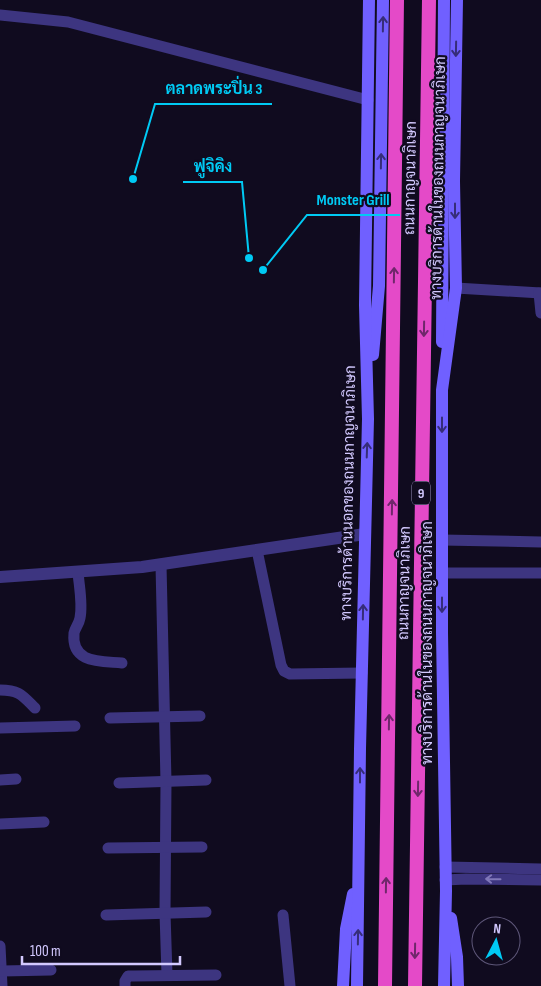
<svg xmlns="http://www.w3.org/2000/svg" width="541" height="986" viewBox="0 0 541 986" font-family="'Sofia Sans Condensed',Sarabun,sans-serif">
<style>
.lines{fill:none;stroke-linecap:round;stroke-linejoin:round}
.minor{stroke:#3d3580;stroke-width:11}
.tertiary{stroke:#3d3580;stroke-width:12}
.secondary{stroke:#7060ff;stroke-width:12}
.trunk{stroke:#e44ac8;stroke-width:14}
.oneway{stroke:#362d79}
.oneway2{stroke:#6f276b}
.oneway3{stroke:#8078b9}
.labels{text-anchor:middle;stroke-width:4.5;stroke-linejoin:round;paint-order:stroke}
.shield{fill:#100b1f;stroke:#9890bc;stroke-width:1}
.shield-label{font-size:14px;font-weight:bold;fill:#d3c9ff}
.street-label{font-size:15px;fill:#d3c9ff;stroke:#100b1f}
.leader{fill:none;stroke:#00caf4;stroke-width:2}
.callout-dot{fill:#00caf4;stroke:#100b1f;stroke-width:2}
.callout-label{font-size:16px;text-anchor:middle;font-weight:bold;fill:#00caf4;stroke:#100b1f;stroke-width:4.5;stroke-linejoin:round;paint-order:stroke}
</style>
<rect width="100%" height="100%" fill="#100b1f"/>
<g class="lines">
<!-- minor -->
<g class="minor">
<path d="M0,15L68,22L368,100"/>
<path d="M456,288L541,293"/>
<path d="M539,293L541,313"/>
<path d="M442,540L541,542"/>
<path d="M257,550L281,665L284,671L290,674L362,673"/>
<path d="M161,565L166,782L165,913L167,975"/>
<path d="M78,572C79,586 83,604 80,618C79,624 75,628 74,633C71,664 101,661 122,663"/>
<path d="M442,573H541"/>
<path d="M0,690C19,690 22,695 35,708"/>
<path d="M110,718L200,716"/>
<path d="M0,728L75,726"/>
<path d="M0,780L16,779"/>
<path d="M119,783L206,780"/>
<path d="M0,824L44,822"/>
<path d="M108,848L202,847"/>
<path d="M445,867L541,869"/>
<path d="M445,880L466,879L541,880"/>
<path d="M106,915L206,912"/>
<path d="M283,915L290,986"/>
<path d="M0,946L2,986"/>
<path d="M2,971L51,970"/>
<path d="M125,986V981L128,976H134L216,975"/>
</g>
<!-- tertiary -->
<path class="tertiary" d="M0,577L142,567L365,534"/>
<!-- secondary -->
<g class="secondary">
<path d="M442,342L444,0"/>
<path d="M373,355L379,286L383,0"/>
<path d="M451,918L457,957L458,986"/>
<path d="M343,986L346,929L353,894"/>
<path d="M357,986L360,749L368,419L365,305L369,0"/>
<path d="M444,986L446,891L442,632V390L456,288L454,181L457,0"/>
</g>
<!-- trunk -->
<g class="trunk">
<path d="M385,986L397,0"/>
<path d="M415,986L429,0"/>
</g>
</g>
<!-- one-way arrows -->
<defs><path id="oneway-shaft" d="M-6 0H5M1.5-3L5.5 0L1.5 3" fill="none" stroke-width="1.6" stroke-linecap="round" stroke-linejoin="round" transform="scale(1.25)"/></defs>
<g class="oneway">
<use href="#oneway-shaft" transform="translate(383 24) rotate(-89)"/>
<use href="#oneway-shaft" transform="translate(456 49) rotate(91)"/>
<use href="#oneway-shaft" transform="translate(381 161) rotate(-89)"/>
<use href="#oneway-shaft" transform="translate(455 211) rotate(90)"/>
<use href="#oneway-shaft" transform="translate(442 425) rotate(90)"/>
<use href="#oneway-shaft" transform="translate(367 450) rotate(-88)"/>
<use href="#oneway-shaft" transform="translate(442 605) rotate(90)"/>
<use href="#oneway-shaft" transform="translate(363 612) rotate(-89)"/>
<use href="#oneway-shaft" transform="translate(360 775) rotate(-90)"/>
<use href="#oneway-shaft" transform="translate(358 937) rotate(-89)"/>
</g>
<g class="oneway2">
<use href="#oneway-shaft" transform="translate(394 275) rotate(-89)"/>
<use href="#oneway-shaft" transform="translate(424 329) rotate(91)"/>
<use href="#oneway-shaft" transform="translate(392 507) rotate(-89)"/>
<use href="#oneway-shaft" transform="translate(389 722) rotate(-89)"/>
<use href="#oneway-shaft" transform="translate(418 789) rotate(91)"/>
<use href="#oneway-shaft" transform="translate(386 885) rotate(-89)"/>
<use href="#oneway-shaft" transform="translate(415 951) rotate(91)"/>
</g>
<use class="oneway3" href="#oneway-shaft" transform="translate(493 879) rotate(-179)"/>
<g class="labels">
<!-- shield labels -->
<rect class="shield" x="412" y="481.5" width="18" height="23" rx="4"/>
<g class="shield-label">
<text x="421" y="498">9</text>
</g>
<!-- street labels -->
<g class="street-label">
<text transform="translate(410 178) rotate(-89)" y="5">ถนนกาญจนาภิเษก</text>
<text transform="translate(438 178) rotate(-89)" y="5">ทางบริการด้านในของถนนกาญจนาภิเษก</text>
<text transform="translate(348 493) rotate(-89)" y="5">ทางบริการด้านนอกของถนนกาญจนาภิเษก</text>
<text transform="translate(404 583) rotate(-89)" y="5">ถนนกาญจนาภิเษก</text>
<text transform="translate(427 643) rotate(-90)" y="5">ทางบริการด้านในของถนนกาญจนาภิเษก</text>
</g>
</g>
<!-- callouts -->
<path class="leader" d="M133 179L155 104H272M249 258L242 182H183M263 270L307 215H400"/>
<g class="callout-dot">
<circle cx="133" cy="179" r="5"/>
<circle cx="249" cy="258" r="5"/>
<circle cx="263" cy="270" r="5"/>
</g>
<g class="callout-label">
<text x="214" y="94">ตลาดพระปิ่น 3</text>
<text x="213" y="172">ฟูจิคิง</text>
<text x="353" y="205">Monster Grill</text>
</g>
<!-- north arrow -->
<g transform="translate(496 941) rotate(6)"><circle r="24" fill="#100b1f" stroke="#5e5779"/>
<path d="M0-4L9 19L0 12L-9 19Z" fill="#00caf4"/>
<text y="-8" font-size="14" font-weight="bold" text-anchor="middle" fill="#d3c9ff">N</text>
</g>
<!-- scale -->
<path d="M22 956v8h158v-8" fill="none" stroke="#d3c9ff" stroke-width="2.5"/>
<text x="30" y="956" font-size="15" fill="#d3c9ff" stroke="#100b1f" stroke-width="4" paint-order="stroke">100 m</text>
</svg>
